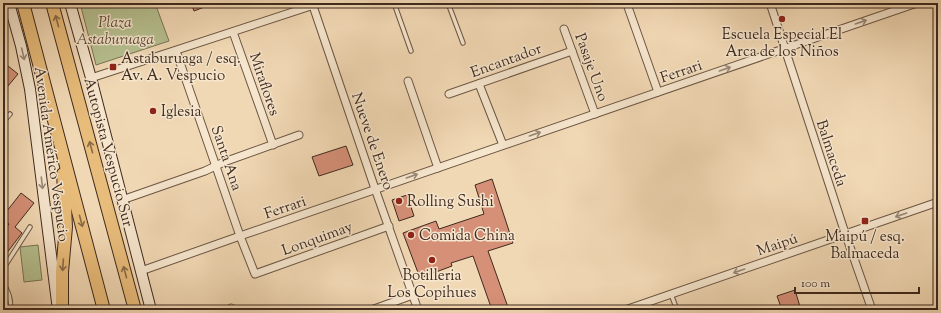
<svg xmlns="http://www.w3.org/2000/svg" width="941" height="313" viewBox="0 0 941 313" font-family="'Sorts Mill Goudy',serif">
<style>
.green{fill:#b6c090;stroke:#7a7557}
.building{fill:#d69078;stroke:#3f2a1e}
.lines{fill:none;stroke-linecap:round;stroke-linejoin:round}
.lane-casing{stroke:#6c5644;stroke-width:5.5}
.street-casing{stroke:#6c5644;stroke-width:9}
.secondary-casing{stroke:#3f2a1e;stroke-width:12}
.highway-casing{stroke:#3f2a1e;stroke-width:14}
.lane{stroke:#f6e6ce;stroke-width:3.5}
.street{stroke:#f6e6ce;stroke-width:7}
.secondary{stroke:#f6e6ce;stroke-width:10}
.highway{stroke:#e8bc7a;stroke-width:12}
.oneway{stroke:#8b6c47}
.oneway2{stroke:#9a8876}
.poi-dot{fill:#8f2418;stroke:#f6e6ce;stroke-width:1.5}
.labels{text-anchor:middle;stroke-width:3;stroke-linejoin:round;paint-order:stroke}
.park-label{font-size:15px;font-style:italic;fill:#574835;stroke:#f6e6ce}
.poi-label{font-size:15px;fill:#3f2a1e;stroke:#f6e6ce;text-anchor:start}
.street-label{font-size:15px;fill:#3f2a1e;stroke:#f6e6ce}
</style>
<rect width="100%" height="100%" fill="#f1d8b4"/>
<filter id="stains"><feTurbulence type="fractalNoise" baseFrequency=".005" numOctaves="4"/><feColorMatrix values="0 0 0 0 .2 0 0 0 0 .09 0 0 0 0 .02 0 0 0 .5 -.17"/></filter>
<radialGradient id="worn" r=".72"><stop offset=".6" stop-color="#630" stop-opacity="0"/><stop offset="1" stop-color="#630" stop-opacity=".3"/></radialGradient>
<!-- green -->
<g class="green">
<path d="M80,3H155L169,41L96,65Z"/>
<path d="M38,245L42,280L24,282L20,247Z"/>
</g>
<!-- building -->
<g class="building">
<path d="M191,3H212V4L194,11Z"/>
<path d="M3,62L18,74L3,92Z"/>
<path d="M346,146L353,165L319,176L312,157Z"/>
<path d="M492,179L513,243L488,251L509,310H492L473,256L451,263L452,266L420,278L403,233L436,221L439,229L484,214L475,185Z"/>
<path d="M21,193L34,203L15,227L22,233L3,258V232L9,224L3,220V216Z"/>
<path d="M407,195L414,216L399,221L392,200Z"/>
<path d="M795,290L801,310H782L777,296Z"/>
</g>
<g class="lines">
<defs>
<g id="lane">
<path d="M394,3L411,51"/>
<path d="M448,3L463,43"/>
<path d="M3,122L10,114"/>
<path d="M3,186L4,185"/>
<path d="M3,269L30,227"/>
<path d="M3,282C8,292 12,299 10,310"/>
<path d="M671,294L677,310"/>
</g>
<g id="street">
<path d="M312,3L373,183L418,310"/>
<path d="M770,3L843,227L872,310"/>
<path d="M628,7L658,92"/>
<path d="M564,29L595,114"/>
<path d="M233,32L273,145"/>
<path d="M176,51L240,236L255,274L389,226"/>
<path d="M91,78L320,3"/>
<path d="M408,81L438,168"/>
<path d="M479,84L503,145"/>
<path d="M449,94L572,51"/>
<path d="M122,200L205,171L224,162L299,135"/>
<path d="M141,271L240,236L917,3"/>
<path d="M231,308L232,310"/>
<path d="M371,310L413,295"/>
<path d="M625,310L938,202"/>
</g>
<g id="secondary">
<path d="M9,3L21,46L30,89L58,310"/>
<path d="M70,3L91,78L151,310"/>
</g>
<g id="highway">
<path d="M23,3L104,310"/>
<path d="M52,3L135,310"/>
<path d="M62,310V272L66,227L65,206L63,174"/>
</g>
</defs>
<!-- lane casing -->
<use href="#lane" class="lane-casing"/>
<!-- street casing -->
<use href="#street" class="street-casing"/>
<!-- secondary casing -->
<use href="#secondary" class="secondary-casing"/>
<!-- highway casing -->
<use href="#highway" class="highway-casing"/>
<!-- lane -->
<use href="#lane" class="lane"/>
<!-- street -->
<use href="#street" class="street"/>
<!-- secondary -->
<use href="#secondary" class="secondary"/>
<!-- highway -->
<use href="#highway" class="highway"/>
</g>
<!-- one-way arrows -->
<defs><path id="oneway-shaft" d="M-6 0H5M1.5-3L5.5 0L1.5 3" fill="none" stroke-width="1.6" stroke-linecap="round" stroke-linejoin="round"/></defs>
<g class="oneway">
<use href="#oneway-shaft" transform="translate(57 21) rotate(-105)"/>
<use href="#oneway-shaft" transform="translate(91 147) rotate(-105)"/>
<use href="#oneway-shaft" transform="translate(81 221) rotate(75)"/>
<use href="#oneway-shaft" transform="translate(63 265) rotate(94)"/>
<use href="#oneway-shaft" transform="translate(125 272) rotate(-105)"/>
</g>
<g class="oneway2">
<use href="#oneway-shaft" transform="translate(861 22) rotate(-19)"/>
<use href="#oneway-shaft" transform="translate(23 54) rotate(77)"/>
<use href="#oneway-shaft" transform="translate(725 69) rotate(-19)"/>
<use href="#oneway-shaft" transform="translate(535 134) rotate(-19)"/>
<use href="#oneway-shaft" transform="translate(412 176) rotate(-19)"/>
<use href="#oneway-shaft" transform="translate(42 183) rotate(83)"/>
<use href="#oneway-shaft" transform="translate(901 215) rotate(161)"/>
<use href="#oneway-shaft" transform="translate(739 271) rotate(161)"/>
</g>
<!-- markers -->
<g class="poi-dot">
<circle cx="782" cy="19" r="4"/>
<rect x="109" y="63" width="8" height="8" rx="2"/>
<circle cx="153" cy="111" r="4"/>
<circle cx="399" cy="201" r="4"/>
<rect x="861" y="217" width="8" height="8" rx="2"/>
<circle cx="411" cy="235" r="4"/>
<circle cx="432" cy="260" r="4"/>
</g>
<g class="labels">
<!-- park labels -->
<g class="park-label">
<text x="115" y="27">Plaza<tspan x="115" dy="17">Astaburuaga</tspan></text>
</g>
<!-- poi labels -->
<g class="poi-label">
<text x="782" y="39" text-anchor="middle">Escuela Especial El<tspan x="782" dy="17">Arca de los Niños</tspan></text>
<text x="121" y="63">Astaburuaga / esq.<tspan x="121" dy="17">Av. A. Vespucio</tspan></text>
<text x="161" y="116">Iglesia</text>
<text x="407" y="206">Rolling Sushi</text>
<text x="419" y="240">Comida China</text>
<text x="865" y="241" text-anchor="middle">Maipú / esq.<tspan x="865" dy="17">Balmaceda</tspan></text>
<text x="432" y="280" text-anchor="middle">Botilleria<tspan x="432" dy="17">Los Copihues</tspan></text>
</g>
<!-- street labels -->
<g class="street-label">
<text transform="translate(506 60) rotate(-20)" y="5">Encantador</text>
<text transform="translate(592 67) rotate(70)" y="5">Pasaje Uno</text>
<text transform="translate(681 71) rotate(-19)" y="5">Ferrari</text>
<text transform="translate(265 84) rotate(71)" y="5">Miraflores</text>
<text transform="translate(373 141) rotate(71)" y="5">Nueve de Enero</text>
<text transform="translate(109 152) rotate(75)" y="5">Autopista Vespucio Sur</text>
<text transform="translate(832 153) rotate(72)" y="5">Balmaceda</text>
<text transform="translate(52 154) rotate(82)" y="5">Avenida Américo Vespucio</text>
<text transform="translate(227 158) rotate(71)" y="5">Santa Ana</text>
<text transform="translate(285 207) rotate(-19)" y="5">Ferrari</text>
<text transform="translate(317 238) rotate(-20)" y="5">Lonquimay</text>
<text transform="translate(777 244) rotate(-19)" y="5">Maipú</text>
</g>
</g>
<!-- margin -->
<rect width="941" height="313" fill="none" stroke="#f1d8b4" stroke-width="16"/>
<rect x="4" y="4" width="933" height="305" fill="none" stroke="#3f2a1e" stroke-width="2"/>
<rect x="8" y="8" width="925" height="297" fill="none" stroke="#3f2a1e"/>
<!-- scale -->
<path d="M795 287v6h124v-6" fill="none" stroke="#3f2a1e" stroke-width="2"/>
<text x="801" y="287" font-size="12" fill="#3f2a1e" stroke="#f6e6ce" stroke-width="3" paint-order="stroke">100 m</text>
<rect width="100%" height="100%" filter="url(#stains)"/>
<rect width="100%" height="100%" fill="url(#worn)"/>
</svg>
